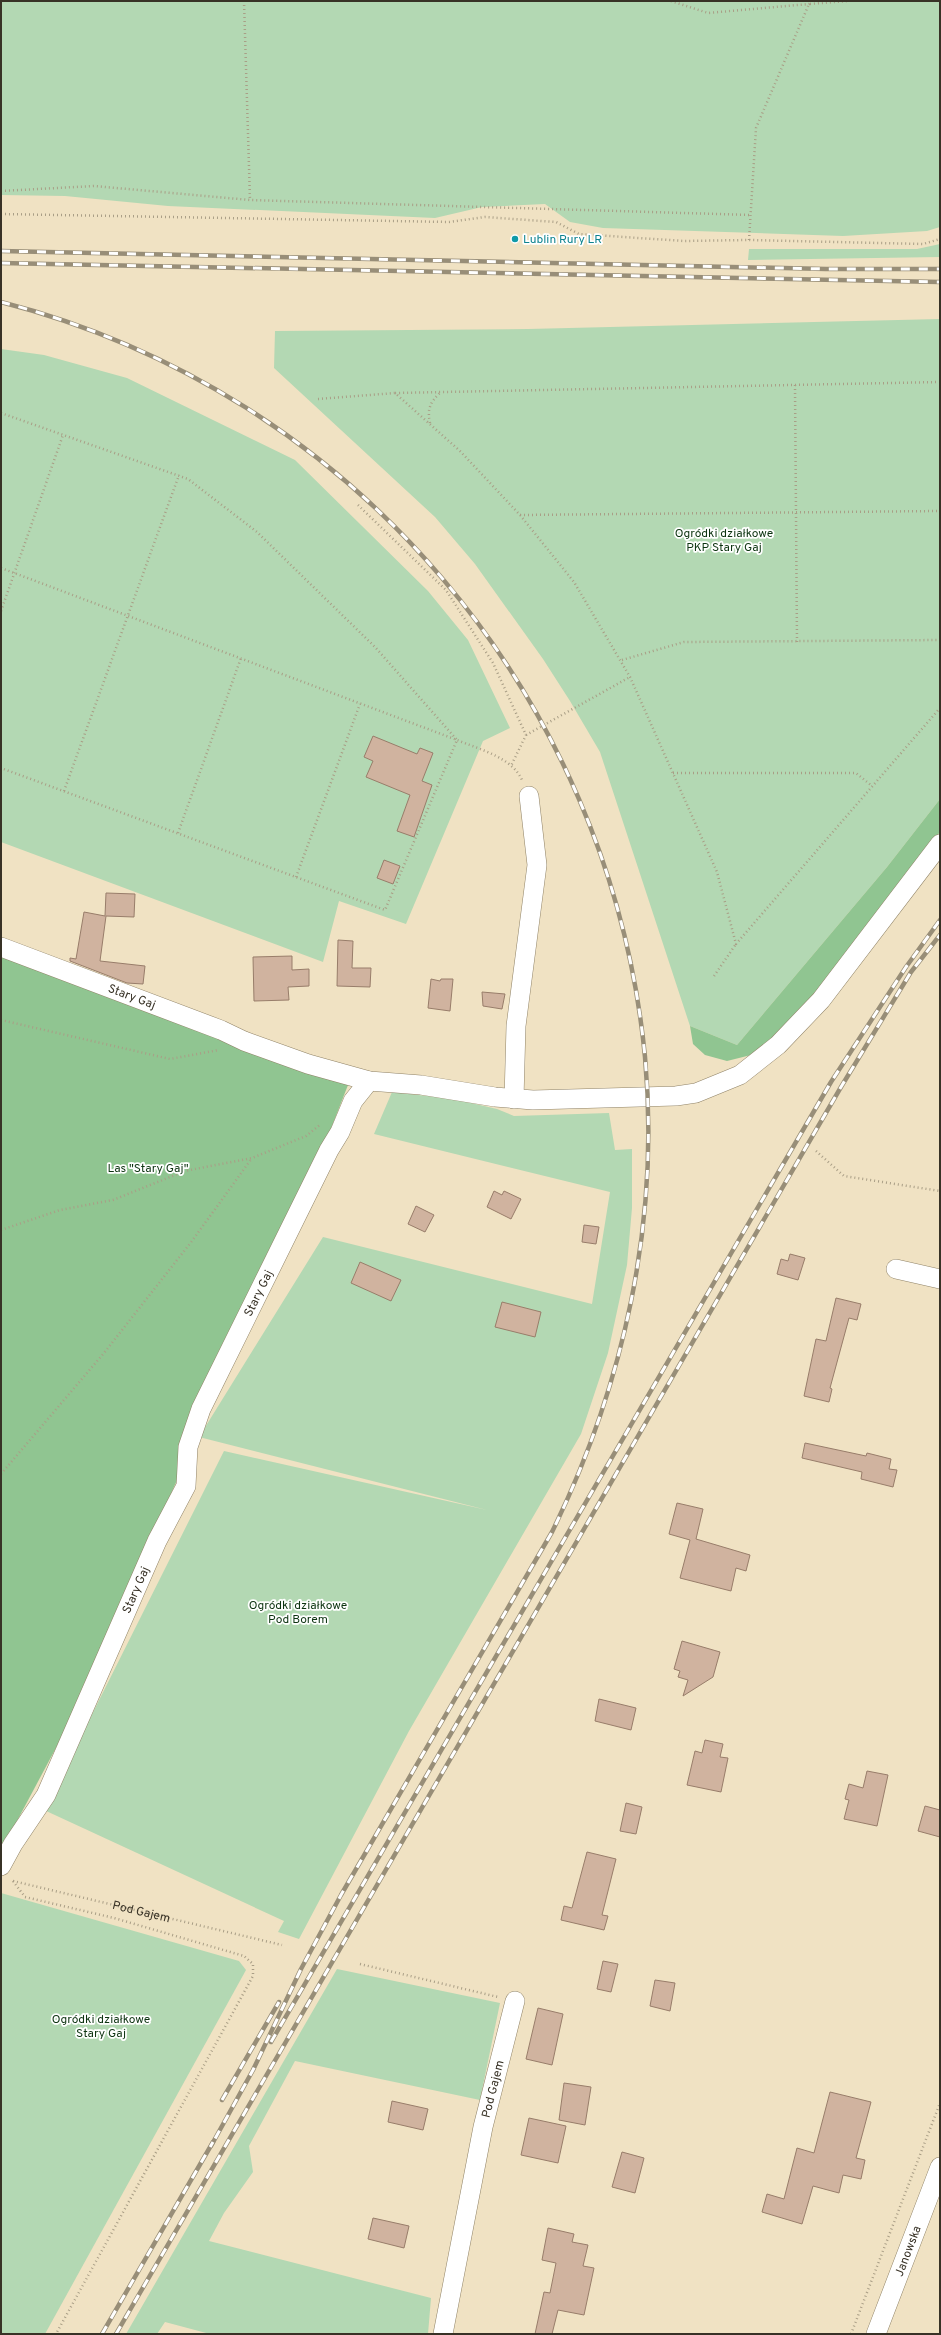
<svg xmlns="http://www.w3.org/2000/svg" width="941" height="2335" viewBox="0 0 941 2335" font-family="Overpass,sans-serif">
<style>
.green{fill:#b3d8b3}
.forest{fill:#90c591}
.building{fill:#d0b39f;stroke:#987d6a}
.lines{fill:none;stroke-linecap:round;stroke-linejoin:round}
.minor-casing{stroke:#908367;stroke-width:20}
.path{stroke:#a99e86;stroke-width:2.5;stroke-dasharray:1 3;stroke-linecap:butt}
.minor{stroke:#fff;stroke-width:19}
.rail-casing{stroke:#988e78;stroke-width:4.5}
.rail{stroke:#fff;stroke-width:3;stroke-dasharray:9;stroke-linecap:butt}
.culture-dot{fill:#0f9aa8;stroke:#fff;stroke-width:1.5}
.labels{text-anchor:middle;stroke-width:3.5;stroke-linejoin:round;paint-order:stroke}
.culture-label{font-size:12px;fill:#0d838f;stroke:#fff;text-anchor:start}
.park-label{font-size:12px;fill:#0d3411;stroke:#fff}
.street-label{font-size:12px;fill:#383226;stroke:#fff}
</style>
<rect width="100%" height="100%" fill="#f0e2c3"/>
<!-- green -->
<g class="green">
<path d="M1,1H940V227L927,231L843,236L603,228L570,222L545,204L482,207L435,218L168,206L65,196L1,195Z"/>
<path d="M940,244V257L748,260L749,249H917Z"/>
<path d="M940,319V799L887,867L737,1045L690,1026L600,752L570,701L543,659L475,564L435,517L274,368L275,331L528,329Z"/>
<path d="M1,349L44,355L127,378L295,460L428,591L468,640L510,728L483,741L406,924L339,901L323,962L1,842Z"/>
<path d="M392,1092L454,1099L497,1109L514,1116L609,1113L615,1150L632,1149V1208L627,1265L608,1353L581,1434L409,1731L299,1939L278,1932L284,1921L44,1810L224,1451L487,1510L199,1437L323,1237L592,1304L610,1192L374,1134Z"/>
<path d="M1,1893L239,1961L246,1970L45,2334H1Z"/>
<path d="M337,1969L500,2003L480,2100L295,2061L249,2146L253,2172L224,2213L209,2241L431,2298L428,2334H210L165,2322L157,2334H126Z"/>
</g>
<!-- forest -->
<g class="forest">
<path d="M940,799V832L812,999L772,1041L755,1054L727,1061L705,1055L693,1044L690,1026L737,1045L887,867Z"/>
<path d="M1,943L348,1085L325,1144L74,1714L1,1851Z"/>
</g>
<!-- building -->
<g class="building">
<path d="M373,736L417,754L420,748L433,753L422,781L432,785L414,837L397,831L410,795L366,777L373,761L364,757Z"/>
<path d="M384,860L400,866L393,884L377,878Z"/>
<path d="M106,893L135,894L134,917L106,916L100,961L145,966L143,984L127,983L70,961V958L76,959L84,912L105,916Z"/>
<path d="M338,940L353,941L352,968H371L370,987L337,986Z"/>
<path d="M292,956V970L309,969V986L288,987L289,1000L254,1001L253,957Z"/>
<path d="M431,979L440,981L441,979H453L450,1011L428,1008Z"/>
<path d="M482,992L505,994L502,1009L483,1006Z"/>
<path d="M494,1191L502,1195L504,1191L521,1199L511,1219L487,1207Z"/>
<path d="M416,1206L434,1215L425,1232L408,1224Z"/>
<path d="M584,1225L599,1227L596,1244L582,1242Z"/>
<path d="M790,1254L805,1258L798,1280L777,1274L781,1259L788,1261Z"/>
<path d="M360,1262L401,1280L391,1301L351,1283Z"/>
<path d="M836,1298L861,1304L857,1320L849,1318L830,1388L832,1389L829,1402L804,1396L816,1339L826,1341Z"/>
<path d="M502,1302L541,1312L535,1337L495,1327Z"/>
<path d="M805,1443L866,1456L867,1453L891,1459L889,1469L897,1470L893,1487L861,1479L862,1472L802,1458Z"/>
<path d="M677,1503L703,1509L696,1539L750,1555L746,1571L736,1568L731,1591L680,1578L690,1540L669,1534Z"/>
<path d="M682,1641L720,1652L713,1677L683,1696L688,1680L678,1677L680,1671L674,1669Z"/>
<path d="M599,1699L636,1708L631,1730L595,1721Z"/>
<path d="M705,1740L723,1744L720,1757L728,1758L721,1792L687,1785L695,1751L702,1753Z"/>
<path d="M867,1771L888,1775L877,1826L844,1819L849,1800L845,1799L849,1784L863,1788Z"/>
<path d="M626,1803L642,1807L636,1834L620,1831Z"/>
<path d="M925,1806L940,1810V1837L918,1831Z"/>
<path d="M587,1852L616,1859L602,1915L608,1916L604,1930L561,1920L564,1906L572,1908Z"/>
<path d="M603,1961L618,1964L611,1992L597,1989Z"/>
<path d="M655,1980L675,1983L670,2011L650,2006Z"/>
<path d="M538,2008L563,2014L552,2065L526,2059Z"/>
<path d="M564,2083L591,2087L585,2125L559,2120Z"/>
<path d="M830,2092L871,2102L856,2158L865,2160L861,2179L843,2175L839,2193L813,2186L802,2224L762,2212L767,2194L784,2199L797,2148L814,2153Z"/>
<path d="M392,2101L428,2109L423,2130L388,2122Z"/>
<path d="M529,2118L566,2126L558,2163L521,2155Z"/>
<path d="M622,2152L644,2158L635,2193L612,2187Z"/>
<path d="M373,2218L409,2226L404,2248L368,2239Z"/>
<path d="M548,2228L574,2234L572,2242L588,2245L583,2266L594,2268L584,2315L558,2310L552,2334H535L544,2292L550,2293L556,2263L542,2260Z"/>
</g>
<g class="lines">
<defs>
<g id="minor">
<path id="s2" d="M1,947L221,1030L244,1041L308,1064L369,1081L421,1085L495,1097L533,1100L676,1096L696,1093L740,1075L778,1045L821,1000L940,844"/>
<path d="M514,1099L516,1026L537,865L529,796"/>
<path d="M896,1269L940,1279"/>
<path id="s3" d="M1,1866L13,1844L46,1795L157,1541L186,1486L188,1447L201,1409L329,1150L340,1132L353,1101L369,1081"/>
<path id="s4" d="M443,2334L483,2127L515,2001"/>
<path id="s5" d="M876,2334L940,2167"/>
</g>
</defs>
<!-- minor casing -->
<use href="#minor" class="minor-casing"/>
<!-- path -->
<g class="path">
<path d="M244,1L250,200"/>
<path d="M671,1L708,13L809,4L811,1"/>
<path d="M1,191L94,186L250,200L751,215"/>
<path d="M1,214L449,222L485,217L556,222L579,234L684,241L749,240L923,244L940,239"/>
<path d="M749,240L756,128L809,4L848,1"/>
<path d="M940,382L395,393L460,451L520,515L574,582L630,677L717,872L736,944L940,708"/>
<path d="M795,385L797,642"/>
<path d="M318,399L395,393"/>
<path d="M1,413L188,479L257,532L375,647L457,740L385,910L1,768"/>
<path d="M430,423C427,409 430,402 441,392"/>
<path d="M358,505L446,590L493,663L526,735L511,766"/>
<path d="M520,515L940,511"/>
<path d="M1,568L457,740C478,749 512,757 522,780"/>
<path d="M1,611L63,435"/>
<path d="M622,660L684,642L940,640"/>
<path d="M526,735L630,677"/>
<path d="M673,773H856L872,786"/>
<path d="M64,791L179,475"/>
<path d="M178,833L241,658"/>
<path d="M296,877L360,704"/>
<path d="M714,976L736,944"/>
<path d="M1,1020L170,1059L219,1050"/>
<path d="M816,1151L844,1176L940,1191"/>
<path d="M1,1230L60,1210L113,1200L185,1171L252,1158L306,1136L321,1124"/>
<path d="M1,1474L104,1353L192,1241L252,1158"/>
<path d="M13,1881L25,1897L114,1918L244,1956L253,1964V1976L56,2334"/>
<path id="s1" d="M13,1881L282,1945"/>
<path d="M360,1964L498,1997"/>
<path d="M851,2334L940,2103"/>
</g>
<!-- minor -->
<use href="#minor" class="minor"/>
<defs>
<g id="rail">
<path d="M1,251L826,269H940"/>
<path d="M1,263L940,282"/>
<path d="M1,302C353,392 610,696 645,1057C660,1221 624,1385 552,1532L341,1895L301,1969L253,2070L211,2146"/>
<path d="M271,2042L831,1082L906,967L940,920"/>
<path d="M222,2100L279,2002"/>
<path d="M102,2334L213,2142"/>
<path d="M116,2334L841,1087L911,972L940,935"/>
</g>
</defs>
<!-- rail casing -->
<use href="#rail" class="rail-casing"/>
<!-- rail -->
<use href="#rail" class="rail"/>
</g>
<!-- markers -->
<circle class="culture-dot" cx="515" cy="239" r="4"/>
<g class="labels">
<!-- culture labels -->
<g class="culture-label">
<text x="523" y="243">Lublin Rury LR</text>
</g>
<!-- park labels -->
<g class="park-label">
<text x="724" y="537">Ogródki działkowe<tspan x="724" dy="14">PKP Stary Gaj</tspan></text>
<text x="148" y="1172">Las "Stary Gaj"</text>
<text x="298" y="1609">Ogródki działkowe<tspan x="298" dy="14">Pod Borem</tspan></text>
<text x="101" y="2023">Ogródki działkowe<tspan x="101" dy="14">Stary Gaj</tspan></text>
</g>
<!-- street labels -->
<g class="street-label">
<text dy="4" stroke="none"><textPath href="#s2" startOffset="140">Stary Gaj</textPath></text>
<text dy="4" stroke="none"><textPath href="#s3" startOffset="632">Stary Gaj</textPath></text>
<text dy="4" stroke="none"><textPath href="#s3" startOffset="308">Stary Gaj</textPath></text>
<text dy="4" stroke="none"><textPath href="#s1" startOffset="132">Pod Gajem</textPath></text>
<text dy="4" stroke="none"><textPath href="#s4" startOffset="250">Pod Gajem</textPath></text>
<text dy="4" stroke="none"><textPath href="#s5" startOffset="89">Janowska</textPath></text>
</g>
</g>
<!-- border -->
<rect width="941" height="2335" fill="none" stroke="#383226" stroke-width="4"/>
</svg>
